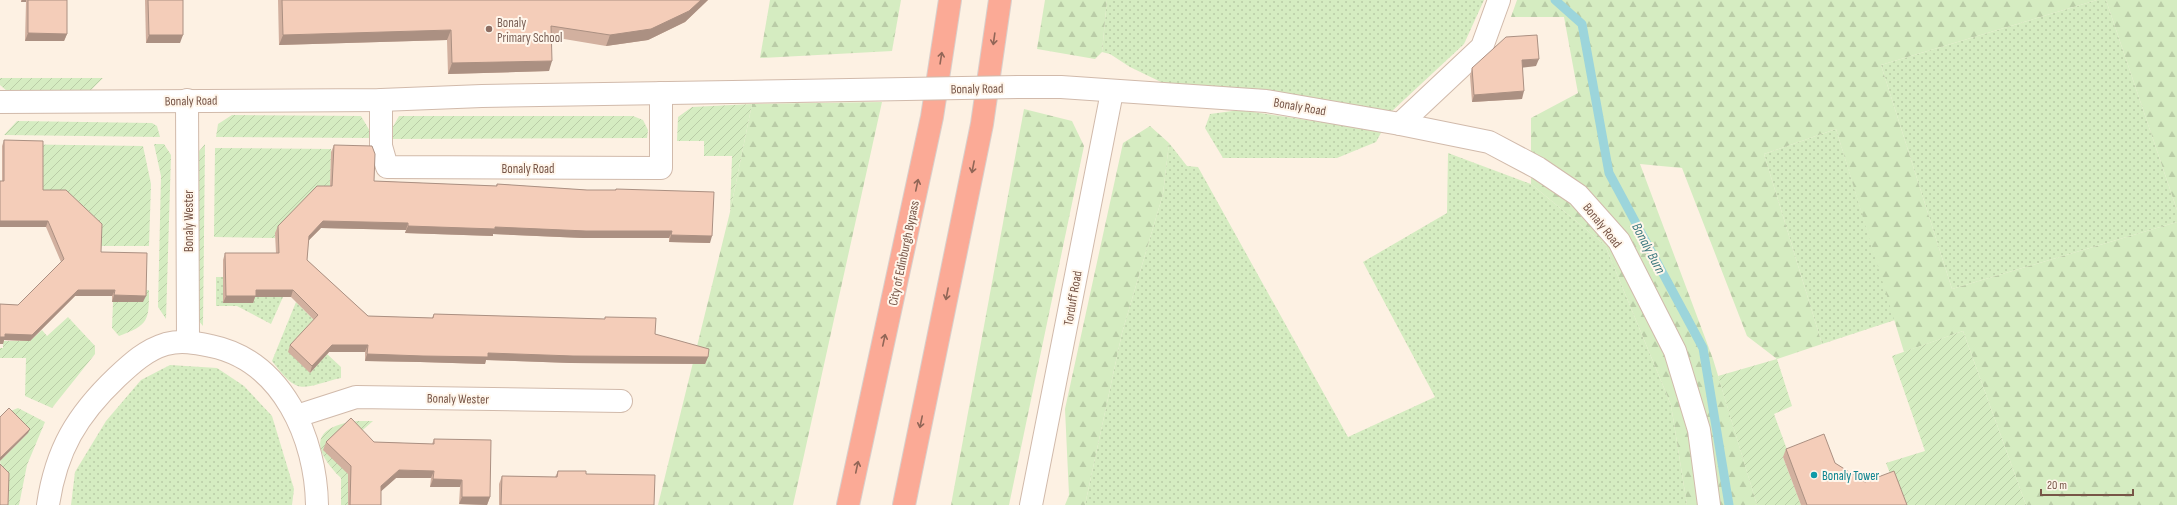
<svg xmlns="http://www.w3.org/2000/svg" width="2177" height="505" viewBox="0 0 2177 505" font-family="'Sofia Sans Condensed',sans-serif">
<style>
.grass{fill:url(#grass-dots)}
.forest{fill:url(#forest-firs)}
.garden{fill:url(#garden-furrows)}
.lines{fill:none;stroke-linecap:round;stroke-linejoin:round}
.stream{stroke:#9cd5db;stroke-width:9}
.minor-casing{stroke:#d1baab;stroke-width:24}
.highway-casing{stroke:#d9cfcb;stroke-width:24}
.minor{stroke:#fff;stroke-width:22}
.highway{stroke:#fbaa96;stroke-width:22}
.minor-bridge-casing{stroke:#d1baab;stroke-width:24;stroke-linecap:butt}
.minor-bridge{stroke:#fff;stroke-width:22}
.wall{fill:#d2b09f}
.shaded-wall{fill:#ab9082}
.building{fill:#f4cdb9;stroke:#ab9082}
.oneway{stroke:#916657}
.education-dot{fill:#8d6e63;stroke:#fff6eb;stroke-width:1.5}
.culture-dot{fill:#0f9aa8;stroke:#fff6eb;stroke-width:1.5}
.labels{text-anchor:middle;stroke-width:4;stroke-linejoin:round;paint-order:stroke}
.education-label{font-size:13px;fill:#785e54;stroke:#fff6eb;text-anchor:start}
.street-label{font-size:13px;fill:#775547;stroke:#fff6eb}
.culture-label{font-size:13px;fill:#0d838f;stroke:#fff6eb;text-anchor:start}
.water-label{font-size:14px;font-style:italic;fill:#3a777e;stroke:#fff6eb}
</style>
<defs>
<pattern id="grass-dots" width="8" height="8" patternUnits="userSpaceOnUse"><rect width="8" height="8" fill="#d5ecc1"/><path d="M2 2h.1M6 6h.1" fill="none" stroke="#bacca7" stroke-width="1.8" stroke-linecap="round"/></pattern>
<pattern id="forest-firs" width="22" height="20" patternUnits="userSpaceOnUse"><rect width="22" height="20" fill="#d5ecc1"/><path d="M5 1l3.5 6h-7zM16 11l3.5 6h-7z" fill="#bacca7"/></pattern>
<pattern id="garden-furrows" width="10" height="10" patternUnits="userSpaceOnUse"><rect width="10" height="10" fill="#d5ecc1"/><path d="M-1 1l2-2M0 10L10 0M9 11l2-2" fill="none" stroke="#bacca7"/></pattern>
</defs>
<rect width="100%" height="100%" fill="#fdf1e3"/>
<!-- grass -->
<g class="grass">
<path d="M1107,0H1484L1464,44L1391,112L1316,99L1163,83L1130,67L1110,54L1102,52Z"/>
<path d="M2097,0H2106L2177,210V222L1952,289L1881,65Z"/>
<path d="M1240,110L1382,131L1376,142L1337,158H1223L1205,128L1210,114Z"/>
<path d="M1836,129L1895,320L1822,344L1764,154Z"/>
<path d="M1169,143L1187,166L1198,167L1348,437L1435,397L1363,262L1447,213L1448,153L1531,184L1605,245L1671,405L1687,505H1085L1122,333L1163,194Z"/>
<path d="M216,277H224L253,297H283L271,324L237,306H216Z"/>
<path d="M296,302L316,322L310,373L327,354L341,367V378C301,387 300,398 272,361Z"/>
<path d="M170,365L217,368L244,386L272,416L294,489L292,505H71L75,472L106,421L141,380Z"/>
</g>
<!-- forest -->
<g class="forest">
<path d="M770,0H901L892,51L760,58Z"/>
<path d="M1045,0H1107L1102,52L1095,59L1037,49Z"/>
<path d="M1517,0H2097L1881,65L1952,289L2177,222V505H2026L1963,331L1904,352L1836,129L1764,154L1822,344L1777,359L1747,336L1682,168L1640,164L1713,359L1757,505H1687L1671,405L1605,245L1531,184V118L1578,93L1564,17H1511Z"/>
<path d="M2106,0H2177V210Z"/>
<path d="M882,102L793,505H658L730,212L752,104Z"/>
<path d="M1024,109L1072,121L1084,146L1009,505H951Z"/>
<path d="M1150,126L1169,143L1163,194L1122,333L1085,505H1065L1069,495L1065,409L1123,143Z"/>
</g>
<!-- garden -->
<g class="garden">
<path d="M0,78H103L89,92L7,91L0,85Z"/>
<path d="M752,104L730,212L732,156H704V141H677L678,117L692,107Z"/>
<path d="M232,115L361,116L374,138L216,137L218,124Z"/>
<path d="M399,116H633L643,120L648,130L647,138L386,139Z"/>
<path d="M17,121L152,123L157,126L160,137L4,135Z"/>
<path d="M3,144L143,146L151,184L149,246H100L40,196L3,147Z"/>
<path d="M154,144H164L171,155L166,319L158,307L161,176Z"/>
<path d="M205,144L203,326L198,320L196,155Z"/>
<path d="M215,148L331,149L330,193L275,233V238L214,237Z"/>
<path d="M144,290H149C149,320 149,325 119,336L112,328L113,302H143Z"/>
<path d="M68,317L95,346V354L52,408L25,396L26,358H0V348H3V341H30L42,330L47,336Z"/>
<path d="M1963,331L2026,505H1902L1886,463L1925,451L1892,356Z"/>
<path d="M1777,359L1792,406L1774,414L1789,455L1783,457L1801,505H1757L1718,376Z"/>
<path d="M18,408L45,422L27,465L19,505H6L0,461L28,433L8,412Z"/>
<path d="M357,421H373L357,435L348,505H341V478C312,449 310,427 357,421Z"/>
</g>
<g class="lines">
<!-- stream -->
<path class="stream" d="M1555,0L1582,24L1609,173L1703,348L1729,505"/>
<defs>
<g id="minor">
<path d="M1018,87H1061L1266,101L1400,124L1489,142L1538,168L1578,195L1619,241L1675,351L1699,430L1709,505"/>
<path d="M187,100L188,341"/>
<path d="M381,100V146L387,167L661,168V93"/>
<path d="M0,102L381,100L482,96L794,91"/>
<path d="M1400,124L1482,47L1499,0"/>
<path d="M297,416L356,397L621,401"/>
<path d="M48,505C56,450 77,415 117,377C132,363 146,350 166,344C182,340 196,343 211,346C283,361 316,439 317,505"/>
<path d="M1031,505L1112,92"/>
</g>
<g id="highway">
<path d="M848,505L932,117L950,0"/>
<path d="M904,505L982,124L1000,0"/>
</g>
</defs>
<!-- minor casing -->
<use href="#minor" class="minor-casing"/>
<!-- highway casing -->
<use href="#highway" class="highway-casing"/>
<!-- minor -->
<use href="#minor" class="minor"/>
<!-- highway -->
<use href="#highway" class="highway"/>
<defs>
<path id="minor-bridge" d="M794,91L1018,87"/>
</defs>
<!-- minor-bridge casing -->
<use href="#minor-bridge" class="minor-bridge-casing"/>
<!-- minor-bridge -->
<use href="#minor-bridge" class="minor-bridge"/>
</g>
<!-- wall -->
<g class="wall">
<path d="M21,0H67V34L64,41H25L26,2H21Z"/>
<path d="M145,0H183L180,43H146Z"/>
<path d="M278,0H708L685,22L648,40L606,46L552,37L549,71L448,74L447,40L279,45Z"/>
<path d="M1536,66L1523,67L1522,99L1472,102L1470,76L1472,68Z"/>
<path d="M4,140L43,190L101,252L143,302H112V296H75L30,341L4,340L3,344H0V304L18,305L61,262L46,227H0V181H2V146Z"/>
<path d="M334,145L374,181L496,186L497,184L587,190H615L616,189L710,243L669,242V238H583L493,234V236L405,233L406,230L321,228L308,241L307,260L368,316L432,318L434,314L605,319V317L655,334L708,357L705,364L571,363L486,360L485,364L420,362L365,361V352H329L310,373L288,352L290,345L314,320L291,297H255L253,303H223V260L225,253H276L275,233L278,226L330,186L331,152Z"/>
<path d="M434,439L490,497L487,505L459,504L460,487H430L431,478H396L381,491V505H348V474L323,450L326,442H374L432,444Z"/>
<path d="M1786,449L1835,463L1865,482L1907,505H1801L1783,457Z"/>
<path d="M558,471L586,474L654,505H499V484L502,476L555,477Z"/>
</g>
<!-- shaded-wall -->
<g class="shaded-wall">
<path d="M22,0H26V2H21Z"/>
<path d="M701,0H708L685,22L648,40L606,46L610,35Z"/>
<path d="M451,30L447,40L279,45L283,35Z"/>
<path d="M28,33L67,34L64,41H25Z"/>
<path d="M149,35H183L180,43H146Z"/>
<path d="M1539,59L1536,66L1520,68L1522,60Z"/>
<path d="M552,61L549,71L448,74L452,63Z"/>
<path d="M1524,91L1522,99L1472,102L1474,95Z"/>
<path d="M0,221H48L46,227H0Z"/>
<path d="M323,221L408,223L406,230L321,228L306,243L309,236Z"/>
<path d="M408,226L495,227L672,231L669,238H583L493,234V236L405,233Z"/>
<path d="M671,235L712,236L710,243L669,242Z"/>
<path d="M78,290H115L112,296H75L30,341L4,340L3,344H0V337Z"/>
<path d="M256,290H293L291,297H255L253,303H223L226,296Z"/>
<path d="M114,295L146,296L143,302H112Z"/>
<path d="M332,345H368L365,352H329L310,373L312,366Z"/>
<path d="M488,353L708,357L705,364L571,363L486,360L485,364L420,362L365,361L367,354Z"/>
<path d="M30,429L28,433L0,461V458Z"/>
<path d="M399,470L434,471L431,478H396L378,494L381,486Z"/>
<path d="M433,479L462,480L460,487H430Z"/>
<path d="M462,497H490L487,505L459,504Z"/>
</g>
<!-- building -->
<g class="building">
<path d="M28,0H67V34L28,33Z"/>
<path d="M148,0H183V35H149Z"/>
<path d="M282,0H701L689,11L651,29L610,35L551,26L552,61L452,63L451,30L283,35Z"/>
<path d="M1537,35L1539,59L1522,60L1524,91L1474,95L1472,68L1494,48L1506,37Z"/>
<path d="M4,140L43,141V190H66L102,224L101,252L147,253L146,296L114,295L115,290H78L32,335L5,334V337H0V304L18,305L64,259L48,221H0V181H4Z"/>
<path d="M334,145L372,146L375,154L374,181L497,186V184L587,190H616V189L714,192L712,236L671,235L672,231H586L495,227V229L408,226V223L323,221L309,236L307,260L368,316L433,318L434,314L605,319V317L656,318L655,334L709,349L708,357L573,356L488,353V357L423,356L367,354L368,345H332L312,366L290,345L318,315L293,290H256V296H226L225,253H279L278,226L317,186H332Z"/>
<path d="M9,408L30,429L0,458V417Z"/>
<path d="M351,418L374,442L434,444V439L491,440L490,497H462V480L433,479L434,471L399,470L381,486V505H350L351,466L326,442Z"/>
<path d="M1824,434L1835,463L1865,482L1894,471L1907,505H1807L1786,449Z"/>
<path d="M0,464L9,473L8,505H0Z"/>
<path d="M558,471H586V474L655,475L654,505H501L502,476L557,477Z"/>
</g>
<!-- one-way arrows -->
<defs><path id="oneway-shaft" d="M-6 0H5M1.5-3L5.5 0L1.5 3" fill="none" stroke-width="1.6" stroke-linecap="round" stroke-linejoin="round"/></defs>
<g class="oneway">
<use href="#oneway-shaft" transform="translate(994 39) rotate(98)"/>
<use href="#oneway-shaft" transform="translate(941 58) rotate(-81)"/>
<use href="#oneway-shaft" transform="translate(973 167) rotate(101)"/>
<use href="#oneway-shaft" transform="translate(917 185) rotate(-78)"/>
<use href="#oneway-shaft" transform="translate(947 294) rotate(101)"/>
<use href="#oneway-shaft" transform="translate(884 340) rotate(-78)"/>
<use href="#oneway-shaft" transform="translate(921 422) rotate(102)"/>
<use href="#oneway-shaft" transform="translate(857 467) rotate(-78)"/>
</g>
<!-- markers -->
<circle class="education-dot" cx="489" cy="29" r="4"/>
<circle class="culture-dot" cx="1814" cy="475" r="4"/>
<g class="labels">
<!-- education labels -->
<g class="education-label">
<text x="497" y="27">Bonaly<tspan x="497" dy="15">Primary School</tspan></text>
</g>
<!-- street labels -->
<g class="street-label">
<text transform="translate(977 88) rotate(-1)" y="5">Bonaly Road</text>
<text transform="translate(191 100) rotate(-1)" y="5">Bonaly Road</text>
<text transform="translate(1300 106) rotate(10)" y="5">Bonaly Road</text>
<text x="528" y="173">Bonaly Road</text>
<text transform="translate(188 221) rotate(-90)" y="5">Bonaly Wester</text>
<text transform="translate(1603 225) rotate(51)" y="5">Bonaly Road</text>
<text transform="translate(903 253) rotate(-78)" y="5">City of Edinburgh Bypass</text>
<text transform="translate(1072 298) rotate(-80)" y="5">Torduff Road</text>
<text transform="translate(458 398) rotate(1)" y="5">Bonaly Wester</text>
</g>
<!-- culture labels -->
<g class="culture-label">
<text x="1822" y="480">Bonaly Tower</text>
</g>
<!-- water labels -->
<g class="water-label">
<text transform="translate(1649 248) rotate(62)" y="5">Bonaly Burn</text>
</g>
</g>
<!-- scale -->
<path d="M2041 489v6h92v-6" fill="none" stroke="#775547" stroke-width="2"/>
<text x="2047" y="489" font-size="12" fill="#775547" stroke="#fff6eb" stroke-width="3" paint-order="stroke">20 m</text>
</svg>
